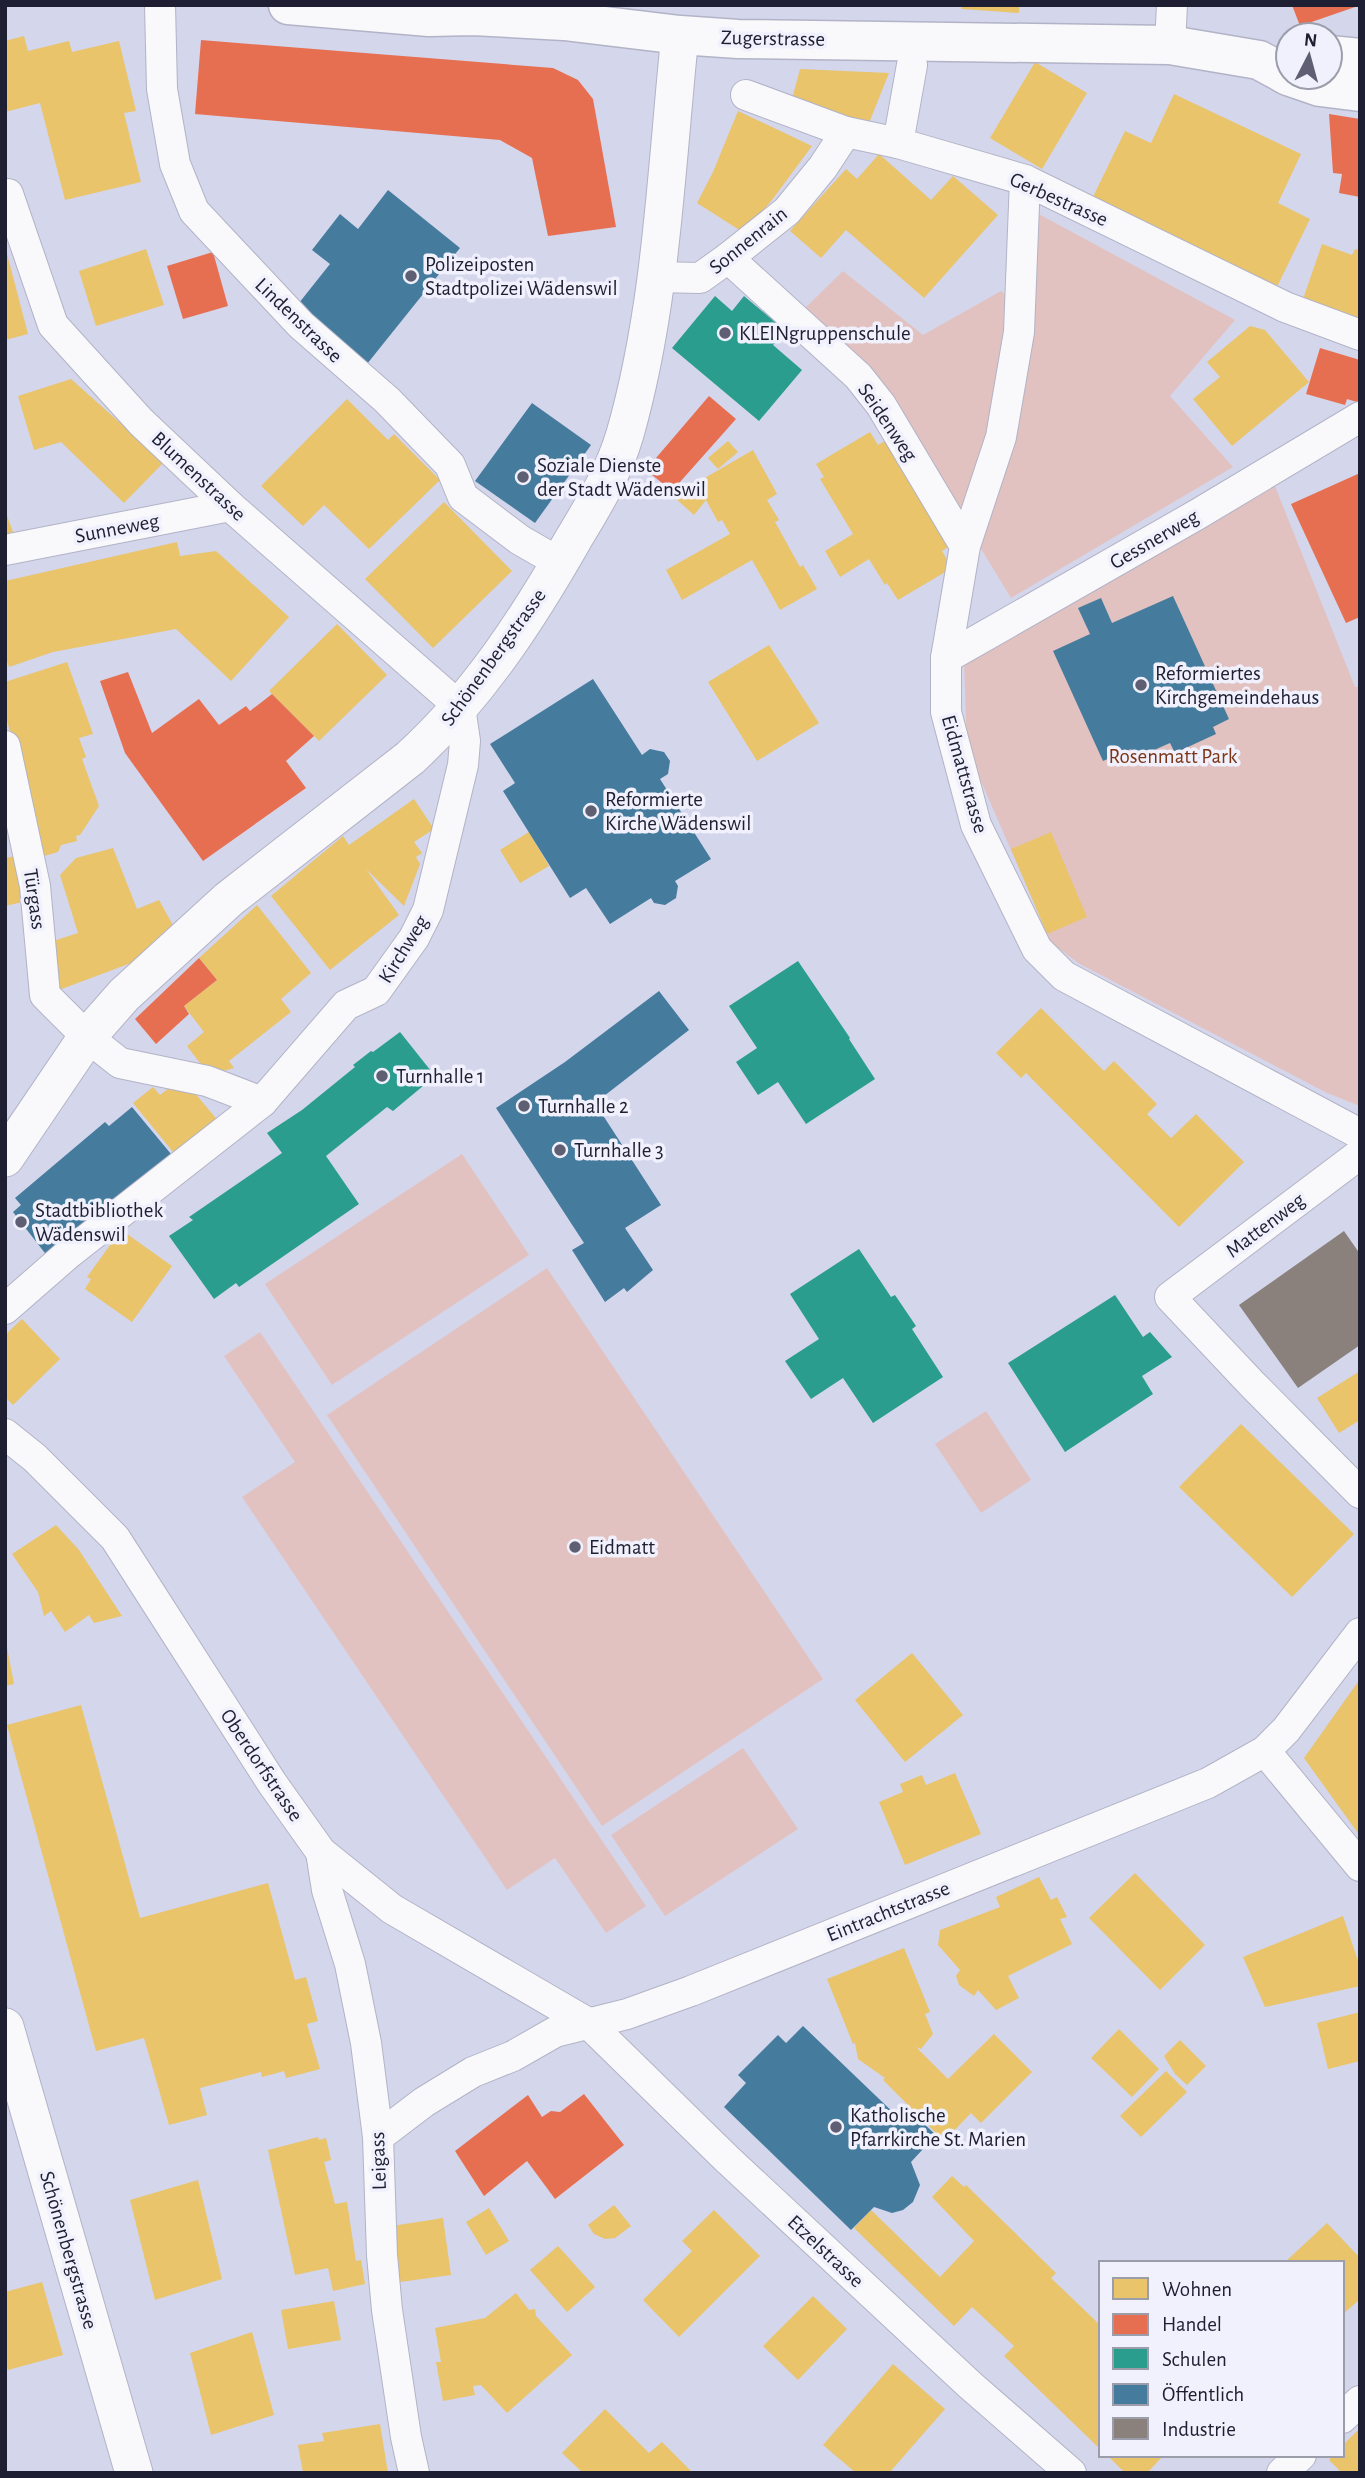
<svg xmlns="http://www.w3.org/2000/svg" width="1365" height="2478" viewBox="0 0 1365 2478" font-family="'Alegreya Sans',sans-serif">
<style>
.green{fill:#e2c2c0}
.homes{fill:#e9c46a}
.shops{fill:#e76f51}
.schools{fill:#2a9d8f}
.public{fill:#457b9d}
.industry{fill:#8a817c}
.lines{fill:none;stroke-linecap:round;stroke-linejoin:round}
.minor-casing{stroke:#b2b3c6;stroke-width:32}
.tertiary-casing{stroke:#b2b3c6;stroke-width:39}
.secondary-casing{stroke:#b2b3c6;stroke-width:41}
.minor{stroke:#f9f9fc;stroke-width:30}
.tertiary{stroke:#f9f9fc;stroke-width:37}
.secondary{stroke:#f9f9fc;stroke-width:38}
.poi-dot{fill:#5e5f73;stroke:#f0f1fc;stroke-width:2.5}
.labels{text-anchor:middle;stroke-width:7;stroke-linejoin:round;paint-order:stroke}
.street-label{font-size:21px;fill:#1e1f32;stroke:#f0f1fc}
.poi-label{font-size:21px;fill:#1e1f32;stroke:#f0f1fc;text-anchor:start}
.park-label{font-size:21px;fill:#7d3518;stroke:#f0f1fc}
</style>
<rect width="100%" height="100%" fill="#d4d6ec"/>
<!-- green -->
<g class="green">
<path d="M1035,212L1235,320L1170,396L1233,467L1011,598L877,378L801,312L843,271L923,335L1001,291L1029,316Z"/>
<path d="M1273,481L1355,687H1360V1106L1327,1093L1078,963L1051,942L967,749L964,660Z"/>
<path d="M462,1154L529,1255L332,1385L265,1284Z"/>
<path d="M547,1268L823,1679L602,1826L327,1415Z"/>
<path d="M260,1332L646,1906L606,1933L555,1858L507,1890L242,1497L295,1462L224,1356Z"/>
<path d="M986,1411L1031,1480L981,1513L935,1444Z"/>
<path d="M743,1748L798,1829L665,1916L611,1835Z"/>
</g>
<!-- homes -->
<g class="homes">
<path d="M962,5H1019V13L962,9Z"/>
<path d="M24,36L28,51L69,41L72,52L119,41L136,111L124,113L141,182L65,200L40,103L5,112V41Z"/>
<path d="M1035,62L1087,93L1042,169L990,138Z"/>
<path d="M800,69L889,73L869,123L792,99Z"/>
<path d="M1174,94L1301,154L1278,203L1310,219L1276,289L1091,201L1125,131L1151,143Z"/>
<path d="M738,111L812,146L772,200L744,233L697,203L713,172Z"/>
<path d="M879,154L931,200L953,176L998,215L924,298L846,230L821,258L790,231L846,169L857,179Z"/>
<path d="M1322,244L1352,255L1355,249L1360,250V324L1301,305Z"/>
<path d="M5,246L28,334L5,340Z"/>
<path d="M146,249L164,305L96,326L79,271Z"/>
<path d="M1250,326L1265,330L1309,382L1232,446L1193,399L1220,377L1207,362Z"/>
<path d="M71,379L164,462L124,503L61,442L34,450L18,396Z"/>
<path d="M347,399L388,440L394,434L440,480L369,549L324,505L303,526L261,486Z"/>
<path d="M870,432L878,445L885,441L948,547L942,551L952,568L898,600L887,583L885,585L869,559L840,577L825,551L853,534L820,479L824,477L816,464Z"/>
<path d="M728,441L738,452L718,469L708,458Z"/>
<path d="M753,450L777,494L767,500L779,520L775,522L800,567L803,565L817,589L780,610L752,560L682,600L666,570L730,534L722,520L718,522L706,500L694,515L674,497L686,484L706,500L696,483Z"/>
<path d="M444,502L512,571L433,648L365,579Z"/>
<path d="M5,510L13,532L5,535Z"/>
<path d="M177,542L180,556L216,551L289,617L231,681L176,629L53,652L9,667L5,655V581Z"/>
<path d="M337,624L387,675L319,741L269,691Z"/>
<path d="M769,645L819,723L757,761L708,682Z"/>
<path d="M67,662L93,734L79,738L86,757L82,759L99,806L80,835L76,836L77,841L61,845L58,852L41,857L5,712V682Z"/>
<path d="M414,799L434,829L414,842L422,853L416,857L420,864L404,906L366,869L399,915L330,970L271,896L343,836L349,845Z"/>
<path d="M529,832L549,866L520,883L500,850Z"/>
<path d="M1051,832L1087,917L1047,934L1011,849Z"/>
<path d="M113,848L137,909L159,900L174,927L150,951L131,963L59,990L50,942L78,933L60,875L76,858Z"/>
<path d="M16,856L27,901L5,906V858Z"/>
<path d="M257,905L311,973L281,999L291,1012L229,1061L234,1068L209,1075L187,1046L204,1032L184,1006L217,980L199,958Z"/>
<path d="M1041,1008L1104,1071L1114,1061L1157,1104L1147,1114L1171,1138L1196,1114L1244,1162L1179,1227L1026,1073L1021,1078L996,1053Z"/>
<path d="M174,1084L188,1085L220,1123L178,1158L133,1103L153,1087L160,1095Z"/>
<path d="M127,1234L172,1266L132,1322L85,1289L91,1279L87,1277L113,1241L118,1245Z"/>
<path d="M22,1319L60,1359L13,1405L5,1397V1335Z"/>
<path d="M1360,1371V1420L1339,1433L1317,1398Z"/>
<path d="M1241,1424L1354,1534L1292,1597L1179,1487Z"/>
<path d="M56,1525L79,1550L122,1616L94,1623L89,1615L65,1632L51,1611L44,1616L38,1592L12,1554Z"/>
<path d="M5,1637L14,1684L5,1686Z"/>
<path d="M912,1653L963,1715L905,1762L855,1700Z"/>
<path d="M1360,1679V1836L1304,1758Z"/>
<path d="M81,1705L140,1918L268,1883L295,1980L306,1977L318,2021L307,2024L320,2069L286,2078L284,2071L262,2077L261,2072L200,2088L207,2115L169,2125L144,2038L96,2051L7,1725Z"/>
<path d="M955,1773L981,1834L905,1865L879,1802L903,1792L900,1784L922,1775L926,1785Z"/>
<path d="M1135,1873L1205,1945L1160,1990L1089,1918Z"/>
<path d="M1039,1877L1051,1900L1057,1897L1067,1917L1060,1919L1072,1944L1008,1976L1019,1998L996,2010L978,1990L974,1996L959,1985L956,1976L960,1970L938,1945L940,1930L1000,1907L996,1897Z"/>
<path d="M1343,1916L1360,1967V1986L1265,2007L1243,1957Z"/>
<path d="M904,1948L930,2012L925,2014L933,2034L921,2049L916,2047L948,2079L994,2034L1032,2072L981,2123L971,2113L944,2141L883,2080L885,2078L858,2059L855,2043L853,2044L827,1979Z"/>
<path d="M1360,2012V2061L1328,2069L1317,2023Z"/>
<path d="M1119,2029L1159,2069L1132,2097L1091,2058Z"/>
<path d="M1180,2040L1206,2066L1187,2085L1175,2074L1164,2056Z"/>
<path d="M1166,2071L1187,2092L1141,2137L1120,2116Z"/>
<path d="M318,2137L319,2140L326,2138L331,2160L324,2162L335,2204L347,2202L356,2261L361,2260L365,2284L333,2291L328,2268L295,2275L268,2150Z"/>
<path d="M952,2176L964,2187L966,2185L1056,2273L1051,2278L1101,2326V2450L1004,2356L1014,2346L972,2307L954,2326L854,2228L871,2210L940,2277L974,2241L932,2197Z"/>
<path d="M198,2180L222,2279L155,2300L130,2200Z"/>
<path d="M614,2205L631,2226L615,2238L605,2239L594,2234L588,2225Z"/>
<path d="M489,2208L509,2241L486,2255L466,2222Z"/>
<path d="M714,2210L760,2256L679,2337L643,2300L692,2251L682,2241Z"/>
<path d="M443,2218L451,2275L400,2282L392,2226Z"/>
<path d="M1327,2223L1360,2258V2299L1342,2315V2263H1284Z"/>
<path d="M558,2246L595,2287L567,2312L530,2270Z"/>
<path d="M42,2282L63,2355L8,2370L5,2362V2292Z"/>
<path d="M516,2293L529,2310L535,2309L536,2316L572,2355L507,2413L481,2385L473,2386L475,2395L443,2401L436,2362H441L435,2328L485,2318Z"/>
<path d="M813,2296L847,2329L798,2380L763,2346Z"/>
<path d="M334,2301L341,2340L288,2349L281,2310Z"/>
<path d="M252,2332L274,2415L211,2435L190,2353Z"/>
<path d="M893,2364L945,2409L889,2473H856L823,2445Z"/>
<path d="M605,2409L649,2453L662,2442L693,2473H583L562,2453Z"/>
<path d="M380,2424L388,2473H303L298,2445L324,2441L322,2433Z"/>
<path d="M1360,2428V2473H1342L1329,2460L1333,2455H1342V2446Z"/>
<path d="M1107,2455H1164L1147,2473H1125Z"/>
</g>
<!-- shops -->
<g class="shops">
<path d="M1292,5H1358V6L1300,26Z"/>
<path d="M201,40L553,68L578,80L593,99L616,227L548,236L532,158L500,140L195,114Z"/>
<path d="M1329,114L1360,119V197L1339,193L1342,174L1333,173Z"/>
<path d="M213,252L228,306L183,319L167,266Z"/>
<path d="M1320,348L1360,360V403L1347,399L1345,405L1306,394Z"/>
<path d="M709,396L736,419L672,491L651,474L662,463L656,458Z"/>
<path d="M1360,473V617L1346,623L1291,504Z"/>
<path d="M128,672L152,733L199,699L219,725L246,706L250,711L272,694L314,736L286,761L306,788L203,861L125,753L100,681Z"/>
<path d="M199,958L217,980L184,1006L189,1014L156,1044L135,1019Z"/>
<path d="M584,2094L624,2145L555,2199L527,2161L484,2196L455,2151L528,2095L542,2117L551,2111L560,2112Z"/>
</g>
<!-- schools -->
<g class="schools">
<path d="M715,296L732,311L744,296L786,331L773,345L802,370L759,421L672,348Z"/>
<path d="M798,961L850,1038L849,1039L875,1079L806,1124L778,1082L758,1095L736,1062L757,1048L729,1006Z"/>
<path d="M400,1032L435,1076L393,1111L387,1107L326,1156L359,1204L239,1287L236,1283L214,1299L169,1236L193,1220L189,1217L282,1153L267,1133L302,1110L355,1067L353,1065L371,1051L373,1052Z"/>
<path d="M859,1249L891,1297L895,1295L916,1326L912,1329L943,1377L873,1423L843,1378L811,1399L785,1361L819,1339L790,1294Z"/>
<path d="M1115,1295L1143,1337L1150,1332L1172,1357L1142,1376L1153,1394L1065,1452L1008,1363Z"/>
</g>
<!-- public -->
<g class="public">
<path d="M388,190L460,248L367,364L295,308L330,264L312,250L340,214L358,229Z"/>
<path d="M532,403L591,445L535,523L475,481Z"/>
<path d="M1173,596L1229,719L1213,727L1216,734L1175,753L1170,743L1136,758L1131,749L1103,761L1053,651L1090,634L1078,608L1101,598L1112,623Z"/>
<path d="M593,679L642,755L650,749L664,752L670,761L668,774L660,779L711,859L675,881L678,886L676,898L665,905L654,903L651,898L610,924L586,888L570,898L503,791L515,783L490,744Z"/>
<path d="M659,991L689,1030L595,1103L661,1205L625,1228L653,1270L627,1292L624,1288L605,1302L572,1250L584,1243L496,1108L565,1062Z"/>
<path d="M132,1107L171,1154L48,1257L13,1212L21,1205L15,1198L105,1122L109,1126Z"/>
<path d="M803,2026L900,2119L909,2110L936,2135L911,2162L920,2185L913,2202L903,2210L892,2213L874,2207L851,2230L724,2107L746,2083L738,2075L778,2035L786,2043Z"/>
</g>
<!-- industry -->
<path class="industry" d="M1344,1231L1360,1254V1345L1298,1388L1239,1305Z"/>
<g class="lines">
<defs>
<g id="minor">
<path d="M160,5L162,89L175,164L194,211L301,325L387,400L450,465L463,497L520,540L560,563"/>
<path d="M1170,45L1172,5"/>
<path d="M746,95L846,132L898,143L1025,180L1285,307L1360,335"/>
<path d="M898,143L912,65"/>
<path d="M1025,180L1019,332L1001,437L965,546L946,658V712L976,825L1037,949L1064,976L1360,1134"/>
<path d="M728,258L858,376L881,405L965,546"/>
<path d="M656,277L700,278L728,258L787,211L823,167L846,132"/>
<path d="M5,550L230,506"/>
<path d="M946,658L1198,514L1360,417"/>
<path d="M5,746L35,886L45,995L87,1037L120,1063L207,1081L262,1102"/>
<path d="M1360,1154L1170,1297L1252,1384L1360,1493"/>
<path d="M5,1309L68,1254L262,1102L346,1005L376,991L414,938L428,910L463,765L465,741L460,707L230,506L141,422L53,325L8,194"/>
<path d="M5,1434L35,1458L115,1538L272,1783L321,1852L392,1909L588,2023L727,2159L970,2385L1071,2473"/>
<path d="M1265,1751L1360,1866"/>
<path d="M321,1852L327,1890L350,1964L366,2043L378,2137L382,2255L387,2310L406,2437L414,2473"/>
<path d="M378,2137L424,2102L473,2072L513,2056L555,2032L627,2014L691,1991L1208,1783L1265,1751L1286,1730L1360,1633"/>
<path d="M1342,2418L1360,2401"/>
<path d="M1282,2473L1301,2455"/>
</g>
<g id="tertiary">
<path d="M5,1158L87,1037L124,995L229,899L410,758C478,696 529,617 574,538C594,505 614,472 625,434C662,305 666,168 680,35"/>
<path d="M5,2027L134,2473"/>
</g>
<g id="secondary">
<path d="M288,5L429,17L473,16L564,21L680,35L738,39L1170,45L1259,60L1288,76"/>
<path d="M1330,55L1360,58"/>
<path d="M1291,77L1320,87L1360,92"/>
</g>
</defs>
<!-- minor casing -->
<use href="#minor" class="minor-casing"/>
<!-- tertiary casing -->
<use href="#tertiary" class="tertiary-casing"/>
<!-- secondary casing -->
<use href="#secondary" class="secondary-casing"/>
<!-- minor -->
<use href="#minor" class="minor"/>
<!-- tertiary -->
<use href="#tertiary" class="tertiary"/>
<!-- secondary -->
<use href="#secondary" class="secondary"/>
</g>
<!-- markers -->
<g class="poi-dot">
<circle cx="411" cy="276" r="7"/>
<circle cx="725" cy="333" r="7"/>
<circle cx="523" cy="477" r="7"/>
<circle cx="1141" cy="685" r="7"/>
<circle cx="591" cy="811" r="7"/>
<circle cx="382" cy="1076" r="7"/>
<circle cx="524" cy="1106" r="7"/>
<circle cx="560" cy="1150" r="7"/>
<circle cx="21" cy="1222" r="7"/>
<circle cx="575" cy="1547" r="7"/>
<circle cx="836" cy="2127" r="7"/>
</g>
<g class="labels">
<!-- street labels -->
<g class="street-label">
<text transform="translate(773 38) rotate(1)" y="7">Zugerstrasse</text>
<text transform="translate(1059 199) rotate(24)" y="7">Gerbestrasse</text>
<text transform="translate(748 240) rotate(-39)" y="7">Sonnenrain</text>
<text transform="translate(299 320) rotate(44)" y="7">Lindenstrasse</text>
<text transform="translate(888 422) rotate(56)" y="7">Seidenweg</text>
<text transform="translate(199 476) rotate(43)" y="7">Blumenstrasse</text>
<text transform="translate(117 528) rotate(-11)" y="7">Sunneweg</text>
<text transform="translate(1154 539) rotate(-30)" y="7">Gessnerweg</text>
<text transform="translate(493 657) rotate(-54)" y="7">Schönenbergstrasse</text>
<text transform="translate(965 774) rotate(74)" y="7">Eidmattstrasse</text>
<text transform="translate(35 899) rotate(82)" y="7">Türgass</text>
<text transform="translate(403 949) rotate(-58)" y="7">Kirchweg</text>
<text transform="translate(1265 1225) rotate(-37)" y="7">Mattenweg</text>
<text transform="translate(262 1765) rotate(56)" y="7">Oberdorfstrasse</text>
<text transform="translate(888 1911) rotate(-22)" y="7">Eintrachtstrasse</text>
<text transform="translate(378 2161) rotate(-92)" y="7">Leigass</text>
<text transform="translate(69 2250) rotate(74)" y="7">Schönenbergstrasse</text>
<text transform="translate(826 2251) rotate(43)" y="7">Etzelstrasse</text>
</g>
<!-- poi labels -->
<g class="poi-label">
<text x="425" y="271">Polizeiposten<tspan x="425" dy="24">Stadtpolizei Wädenswil</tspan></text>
<text x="739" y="340">KLEINgruppenschule</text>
<text x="537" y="472">Soziale Dienste<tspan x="537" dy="24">der Stadt Wädenswil</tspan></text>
<text x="1155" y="680">Reformiertes<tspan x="1155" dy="24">Kirchgemeindehaus</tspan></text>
<text x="605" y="806">Reformierte<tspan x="605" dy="24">Kirche Wädenswil</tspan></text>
<text x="396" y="1083">Turnhalle 1</text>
<text x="538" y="1113">Turnhalle 2</text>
<text x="574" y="1157">Turnhalle 3</text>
<text x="35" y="1217">Stadtbibliothek<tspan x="35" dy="24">Wädenswil</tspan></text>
<text x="589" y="1554">Eidmatt</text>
<text x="850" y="2122">Katholische<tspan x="850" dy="24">Pfarrkirche St. Marien</tspan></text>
</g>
<!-- park labels -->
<g class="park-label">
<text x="1173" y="763">Rosenmatt Park</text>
</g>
</g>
<!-- border -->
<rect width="1365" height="2478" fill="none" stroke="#1e1f32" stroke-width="14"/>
<!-- legend -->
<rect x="1099" y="2261" width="245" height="196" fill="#f0f1fc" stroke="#9c9dab" stroke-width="2"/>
<rect x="1113" y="2278" width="35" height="21" fill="#e9c46a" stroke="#9c9dab" stroke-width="2"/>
<text x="1162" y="2296" font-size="21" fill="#1e1f32">Wohnen</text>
<rect x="1113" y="2314" width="35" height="21" fill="#e76f51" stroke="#9c9dab" stroke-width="2"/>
<text x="1162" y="2331" font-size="21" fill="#1e1f32">Handel</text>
<rect x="1113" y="2348" width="35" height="21" fill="#2a9d8f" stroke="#9c9dab" stroke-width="2"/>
<text x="1162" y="2366" font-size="21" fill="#1e1f32">Schulen</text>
<rect x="1113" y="2384" width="35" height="21" fill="#457b9d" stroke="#9c9dab" stroke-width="2"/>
<text x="1162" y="2401" font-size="21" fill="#1e1f32">Öffentlich</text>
<rect x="1113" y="2418" width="35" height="21" fill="#8a817c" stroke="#9c9dab" stroke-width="2"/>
<text x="1162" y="2436" font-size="21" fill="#1e1f32">Industrie</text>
<!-- north arrow -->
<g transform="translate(1309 56) rotate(6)"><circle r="33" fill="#f0f1fc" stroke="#9c9dab" stroke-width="2"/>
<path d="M0-5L12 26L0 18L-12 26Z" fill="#5e5f73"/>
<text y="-10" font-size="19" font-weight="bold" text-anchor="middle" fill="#1e1f32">N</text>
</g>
</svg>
